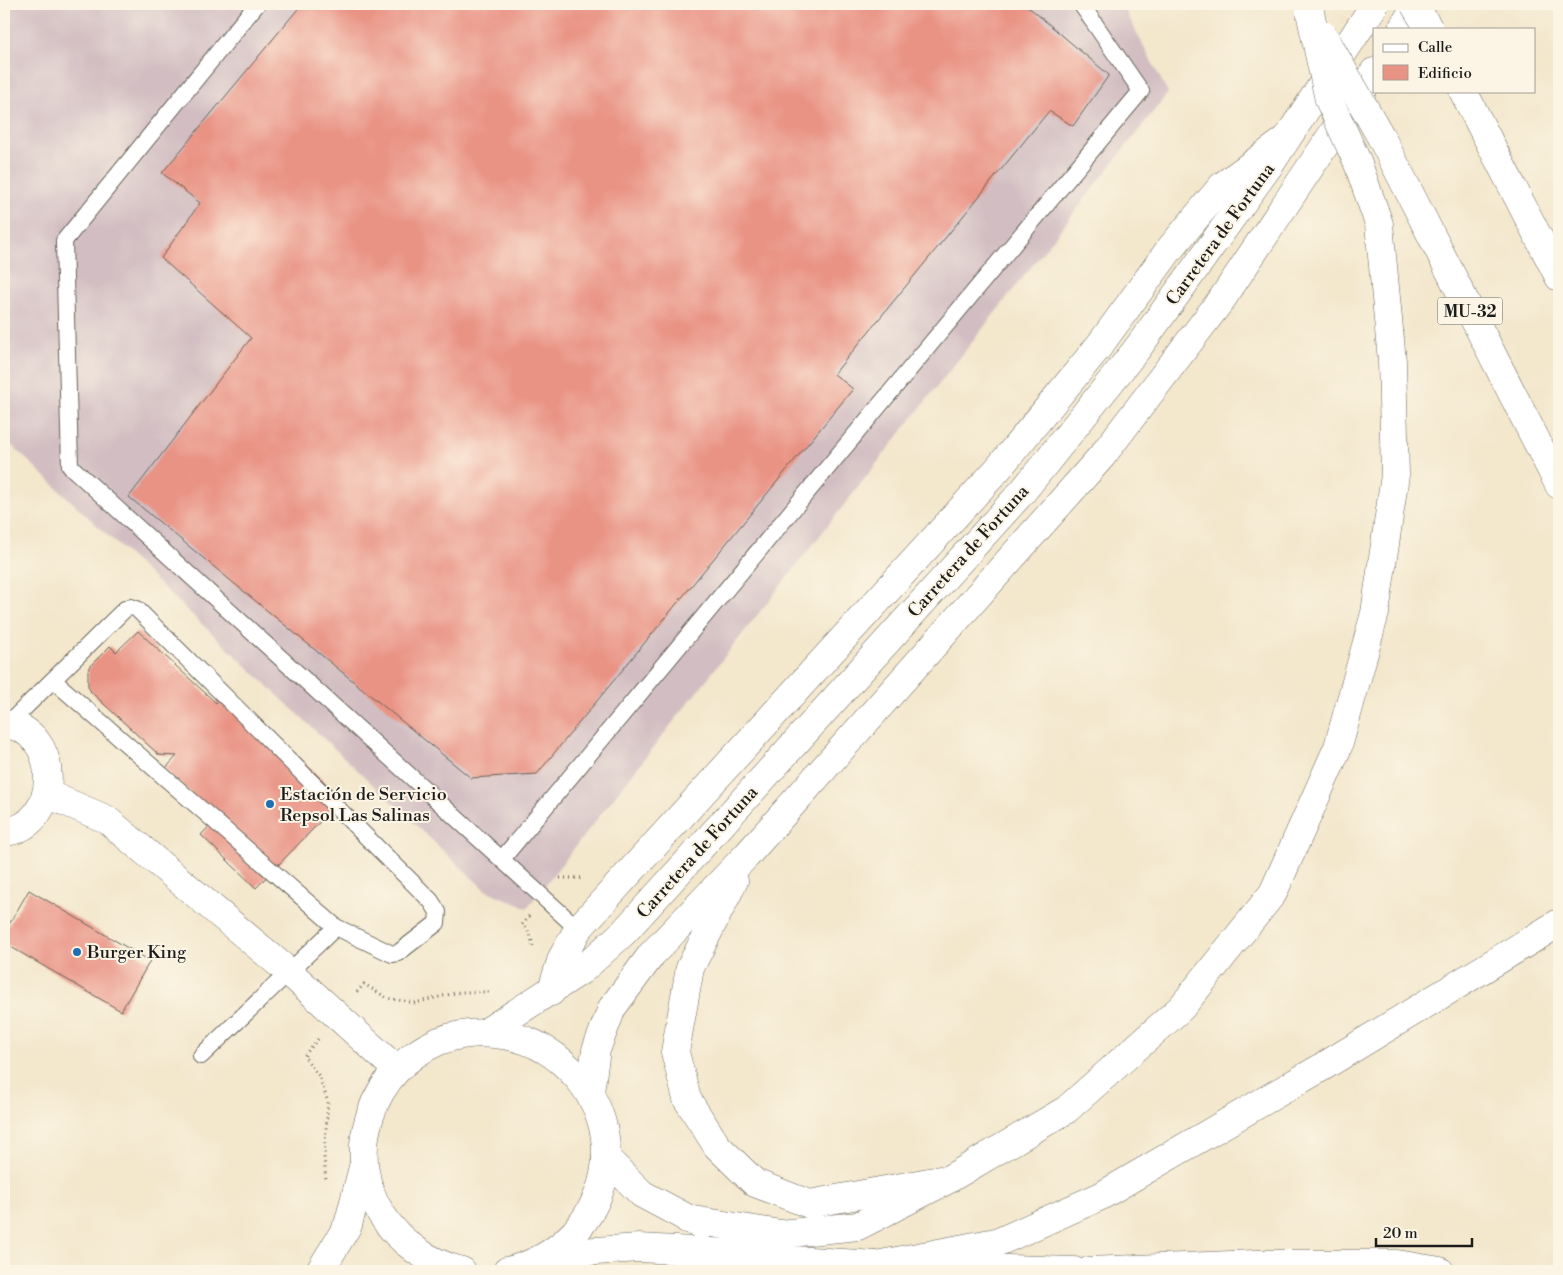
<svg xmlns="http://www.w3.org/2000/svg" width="1563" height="1275" viewBox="0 0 1563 1275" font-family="'Libre Bodoni',serif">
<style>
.industrial{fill:#d2bec2}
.building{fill:#e99384}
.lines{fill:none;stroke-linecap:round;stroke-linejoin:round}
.lane-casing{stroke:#67635a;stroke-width:18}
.street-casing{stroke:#67635a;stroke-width:29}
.secondary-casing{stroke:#67635a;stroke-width:29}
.highway-casing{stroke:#67635a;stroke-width:29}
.path{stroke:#67635a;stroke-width:3;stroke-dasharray:1 4;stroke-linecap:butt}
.lane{stroke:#fff;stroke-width:16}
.street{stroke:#fff;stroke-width:28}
.secondary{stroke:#fff;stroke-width:28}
.highway{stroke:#fff;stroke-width:28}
.highway-bridge-casing{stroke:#67635a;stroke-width:29;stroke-linecap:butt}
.highway-bridge{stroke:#fff;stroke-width:28}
.poi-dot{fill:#1f6fb2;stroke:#fcf5e5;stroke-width:2}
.labels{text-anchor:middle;stroke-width:4;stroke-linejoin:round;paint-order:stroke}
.shield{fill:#fcf5e5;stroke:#5f5d58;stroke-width:1}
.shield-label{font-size:16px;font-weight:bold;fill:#1c1c1c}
.street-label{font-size:18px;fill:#1c1c1c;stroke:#fcf5e5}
.poi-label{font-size:18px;fill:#1c1c1c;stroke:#fcf5e5;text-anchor:start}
</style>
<rect width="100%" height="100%" fill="#fcf5e5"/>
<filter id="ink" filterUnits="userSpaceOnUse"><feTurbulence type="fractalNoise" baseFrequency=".02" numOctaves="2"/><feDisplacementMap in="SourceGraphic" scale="10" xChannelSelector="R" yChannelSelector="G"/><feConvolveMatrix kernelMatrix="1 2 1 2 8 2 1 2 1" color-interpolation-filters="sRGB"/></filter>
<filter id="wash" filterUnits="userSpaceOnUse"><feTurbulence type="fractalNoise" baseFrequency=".0096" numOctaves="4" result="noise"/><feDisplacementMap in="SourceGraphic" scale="20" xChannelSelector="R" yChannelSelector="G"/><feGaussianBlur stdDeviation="1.12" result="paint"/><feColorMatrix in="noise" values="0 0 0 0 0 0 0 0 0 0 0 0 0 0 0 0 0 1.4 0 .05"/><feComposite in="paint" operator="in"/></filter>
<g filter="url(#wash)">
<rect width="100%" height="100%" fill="#f3e7cc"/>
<!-- industrial -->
<path class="industrial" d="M4,4H1122L1168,93L527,908L485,890L4,438Z"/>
<g id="blocks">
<!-- building -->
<g class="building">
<path d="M302,4H1025L1109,75L1073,126L1049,111L834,374L853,389L537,774L471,778L129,497L251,338L161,258L200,203L162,173Z"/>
<path d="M138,631L216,703L224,695L234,696L342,799L256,888L201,835L217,818L165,769L177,756L159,755L91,692L88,686V670L93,663L110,646L116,652Z"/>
<path d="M29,890L150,961L121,1011L4,943V933Z"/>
</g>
</g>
</g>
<g filter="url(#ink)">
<use href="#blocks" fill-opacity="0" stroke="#67635a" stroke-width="1"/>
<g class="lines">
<defs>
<g id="lane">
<path d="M257,4L64,241L70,466L578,929"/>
<path d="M8,724L125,609L131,607L137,609L431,901L438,912L437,923L398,953L392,954L336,927L53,680"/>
<path d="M502,859L1141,91L1081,4"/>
<path d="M201,1056L336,927"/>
</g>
<g id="street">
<path d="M4,724C63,729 62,827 4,832"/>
<path d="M47,794L106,819L289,972L396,1069"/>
<path d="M551,992L562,958L578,929L997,470L1099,346L1169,250L1222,186L1284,141"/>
</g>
<g id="secondary">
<path d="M1402,29L1417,4"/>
<path d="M734,881L690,968L675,1052L687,1099L717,1146L755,1183L809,1204L940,1180"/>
<path d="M488,1031L582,970L624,932L1023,491L1137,349L1271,163L1375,4"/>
<path d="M590,1092L596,1050L612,1008L652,954L747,855L1102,456L1222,299L1374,72"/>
<path d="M320,1271L348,1225L363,1167"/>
<path d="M462,1271C393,1254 346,1187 370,1116C381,1082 405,1056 439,1041C462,1032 484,1031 509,1036C537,1041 559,1056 578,1078C638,1150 596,1251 507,1271"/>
</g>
<g id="highway">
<path d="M1463,91L1559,277"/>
<path d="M1381,137L1559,485"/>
<path d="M606,1158L642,1194L702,1226"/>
<path d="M687,1219L780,1234L858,1226L949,1179L1066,1110L1181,1008L1273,893L1338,747L1375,613L1395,475L1392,361L1379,224L1357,161"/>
<path d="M552,1254L639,1248L765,1255L793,1260L876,1265L1074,1271"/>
<path d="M876,1265L1001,1241L1101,1196L1324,1066L1559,923"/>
<path d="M1089,1271L1255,1264H1397L1440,1271"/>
</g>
</defs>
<!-- lane casing -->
<use href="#lane" class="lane-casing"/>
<!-- street casing -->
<use href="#street" class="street-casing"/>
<!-- secondary casing -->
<use href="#secondary" class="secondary-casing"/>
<!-- highway casing -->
<use href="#highway" class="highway-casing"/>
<!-- path -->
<g class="path">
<path d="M560,878H583"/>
<path d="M529,916L522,925L530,933L533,946"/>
<path d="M357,992L364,984L387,998L415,1003L459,992H491"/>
<path d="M318,1039L304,1056L319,1076L328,1102L324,1157L326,1181"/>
</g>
<!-- lane -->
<use href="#lane" class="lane"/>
<!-- street -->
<use href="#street" class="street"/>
<!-- secondary -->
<use href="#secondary" class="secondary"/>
<!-- highway -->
<use href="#highway" class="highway"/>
<defs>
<g id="highway-bridge">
<path d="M1414,4L1429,29"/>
<path d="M1310,12L1329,100L1357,161"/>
<path d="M1323,35L1381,137"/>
</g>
</defs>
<!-- highway-bridge casing -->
<use href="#highway-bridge" class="highway-bridge-casing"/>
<!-- highway-bridge -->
<use href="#highway-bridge" class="highway-bridge"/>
</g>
</g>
<!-- markers -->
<g class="poi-dot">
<circle cx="270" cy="804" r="5"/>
<circle cx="77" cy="952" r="5"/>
</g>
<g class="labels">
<!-- shield labels -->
<rect class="shield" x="1437.5" y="297.5" width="65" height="27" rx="4"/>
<g class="shield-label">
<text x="1470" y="317">MU-32</text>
</g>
<!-- street labels -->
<g class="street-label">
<text transform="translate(1220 234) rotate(-54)" y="6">Carretera de Fortuna</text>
<text transform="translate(968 551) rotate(-48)" y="6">Carretera de Fortuna</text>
<text transform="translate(697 852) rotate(-48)" y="6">Carretera de Fortuna</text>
</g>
<!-- poi labels -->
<g class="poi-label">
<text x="280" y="800">Estación de Servicio<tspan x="280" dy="21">Repsol Las Salinas</tspan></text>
<text x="87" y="958">Burger King</text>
</g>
</g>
<!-- margin -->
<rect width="1563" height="1275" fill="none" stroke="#fcf5e5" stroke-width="20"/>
<!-- legend -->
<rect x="1373" y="28" width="162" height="65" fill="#fcf5e5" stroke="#a29e95"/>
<rect x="1383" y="44" width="25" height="8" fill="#ffffff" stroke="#a29e95"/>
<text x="1418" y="52" font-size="15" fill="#1c1c1c">Calle</text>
<rect x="1383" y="65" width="25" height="15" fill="#e99384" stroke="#a29e95"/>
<text x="1418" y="78" font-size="15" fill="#1c1c1c">Edificio</text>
<!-- scale -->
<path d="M1376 1238v8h96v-8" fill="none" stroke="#1c1c1c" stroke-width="2.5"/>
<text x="1383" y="1238" font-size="15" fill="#1c1c1c" stroke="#fcf5e5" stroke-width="4" paint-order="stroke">20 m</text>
</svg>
